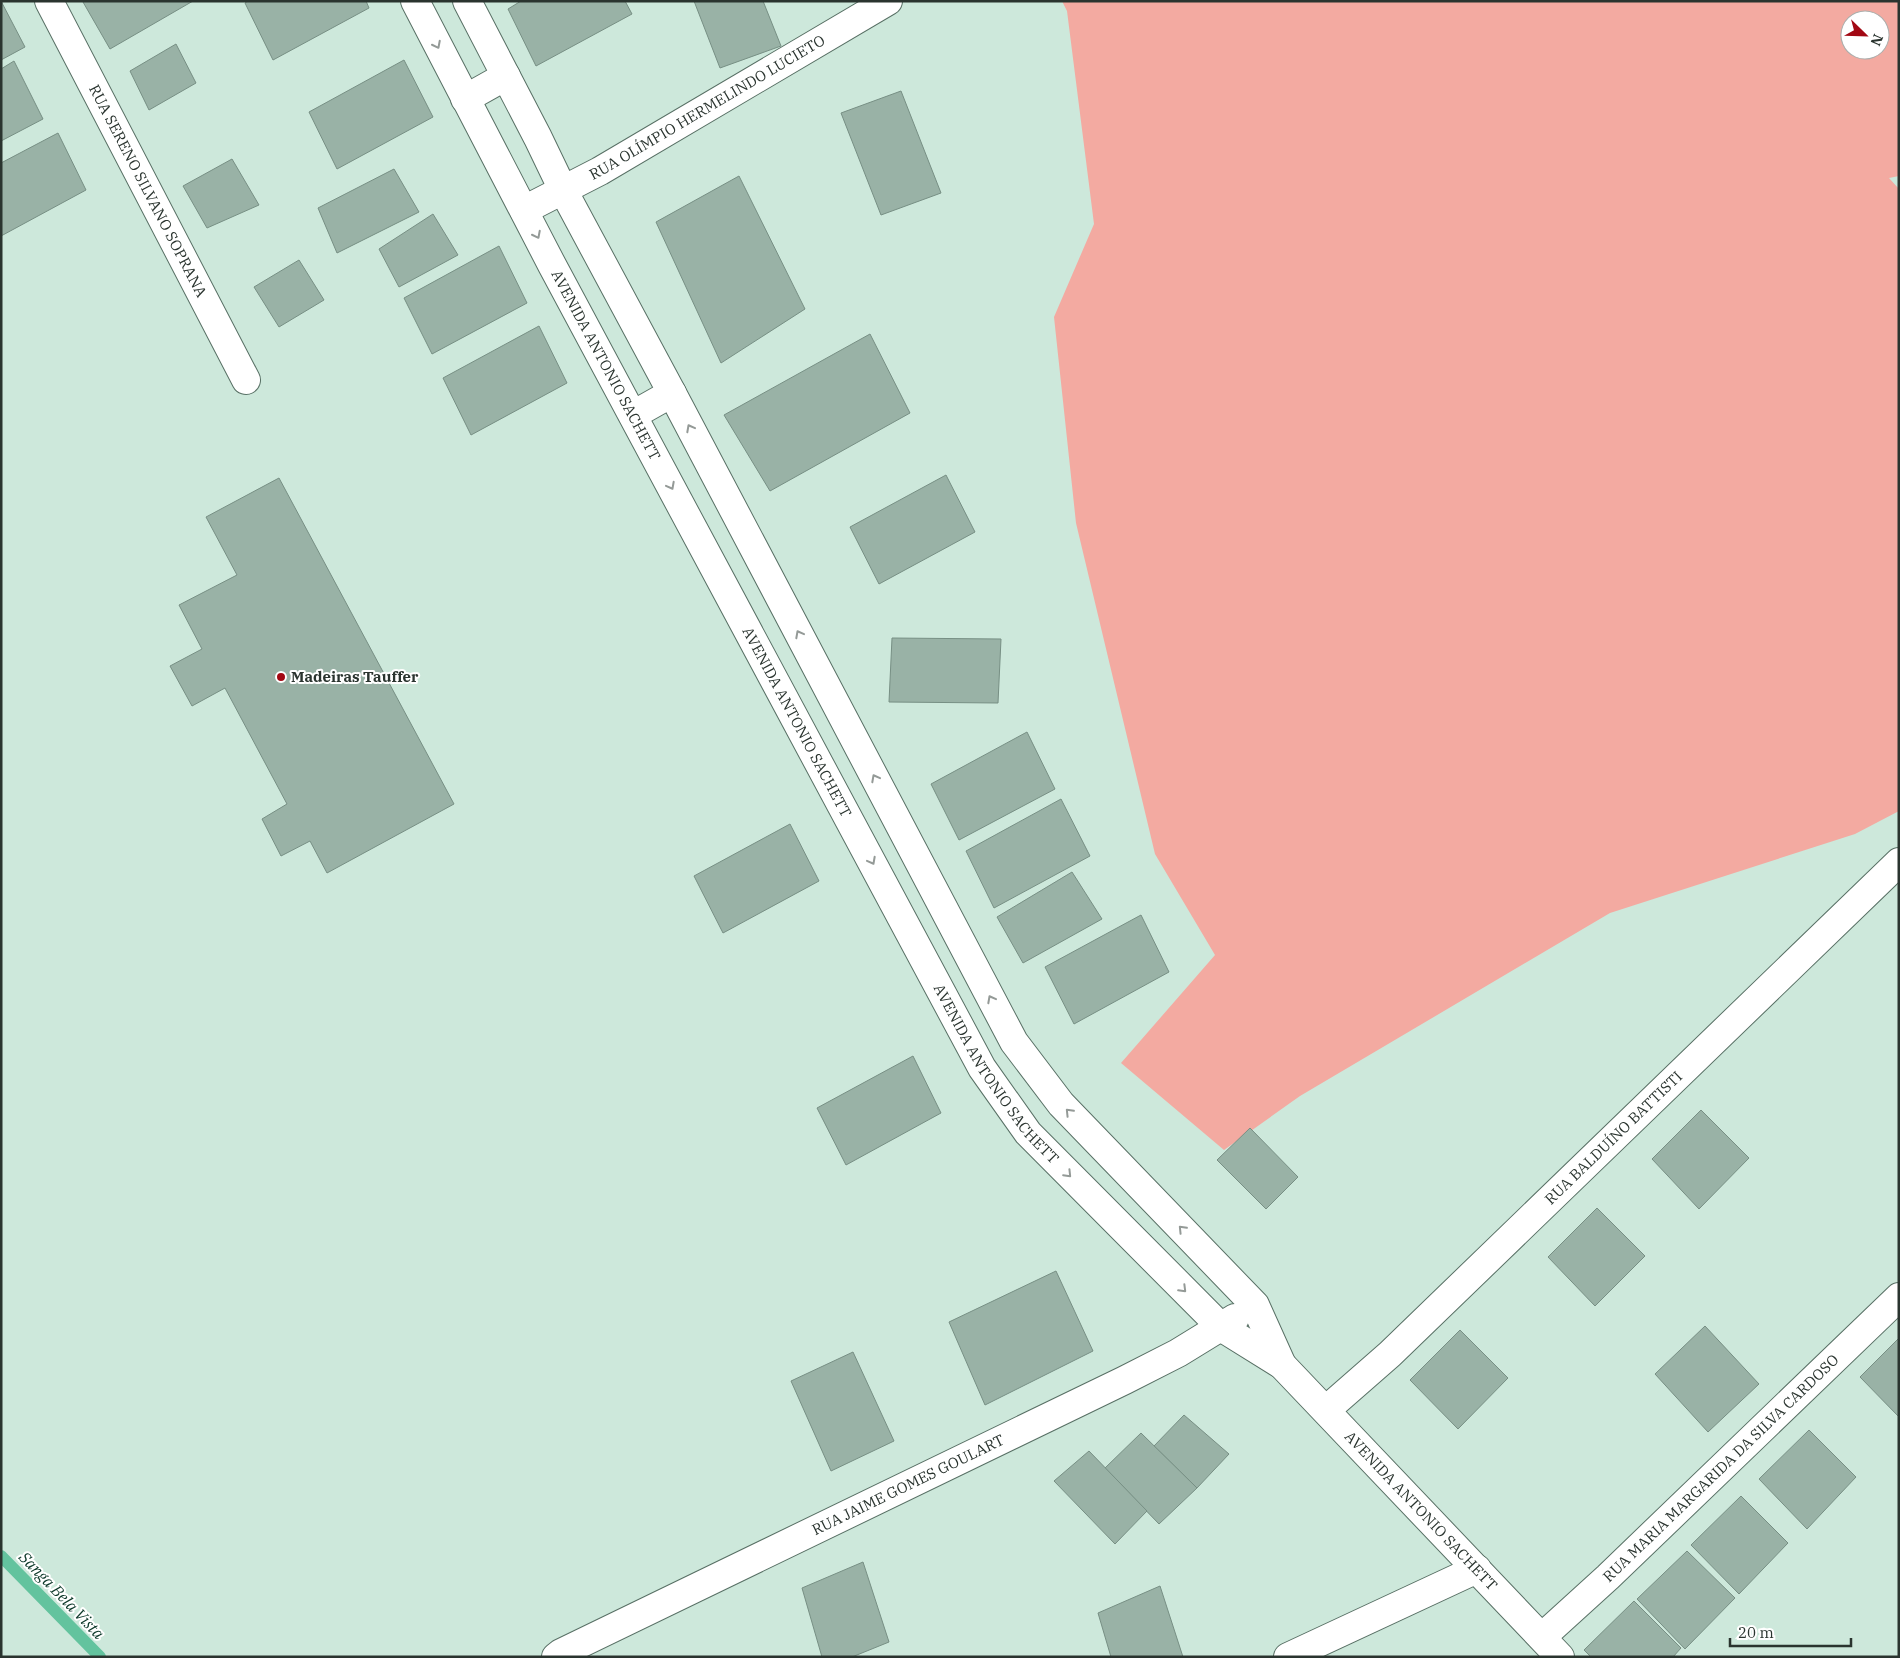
<svg xmlns="http://www.w3.org/2000/svg" width="1900" height="1658" viewBox="0 0 1900 1658" font-family="'IBM Plex Serif',serif">
<style>
.green{fill:#f3aaa1;fill-rule:evenodd}
.lines{fill:none;stroke-linecap:round;stroke-linejoin:round}
.stream{stroke:#63c39e;stroke-width:12}
.building{fill:#99b2a6;stroke:#778f84}
.minor-casing{stroke:#587065;stroke-width:30}
.minor{stroke:#fff;stroke-width:28}
.oneway{stroke:#949a97}
.poi-dot{fill:#a20813;stroke:#fff;stroke-width:2}
.labels{text-anchor:middle;stroke-width:4;stroke-linejoin:round;paint-order:stroke}
.street-label{font-size:15px;fill:#2a342f;stroke:#fff}
.poi-label{font-size:15px;font-weight:bold;fill:#2a342f;stroke:#fff;text-anchor:start}
.water-label{font-size:16px;font-style:italic;fill:#0c3829;stroke:#fff}
</style>
<rect width="100%" height="100%" fill="#cde8db"/>
<!-- green -->
<path class="green" d="M1062,1H1899V176L1889,178L1899,189V811L1855,834L1610,913L1300,1096L1224,1150L1121,1063L1215,955L1155,854L1076,523L1054,317L1094,224L1067,11ZM1850,20H1880V50H1850Z"/>
<g class="lines">
<!-- stream -->
<path class="stream" d="M1,1556L100,1657"/>
</g>
<!-- building -->
<g class="building">
<path d="M1,1L25,47L1,60Z"/>
<path d="M85,1H193L110,49L83,2Z"/>
<path d="M248,1H366L369,8L273,60L245,3Z"/>
<path d="M521,1H625L632,14L536,66L508,9Z"/>
<path d="M694,1H763L781,46L720,68Z"/>
<path d="M176,44L196,83L149,110L130,71Z"/>
<path d="M404,60L433,117L337,169L309,112Z"/>
<path d="M14,61L43,119L1,141V69Z"/>
<path d="M901,91L941,193L881,215L841,113Z"/>
<path d="M58,133L86,190L1,236V163Z"/>
<path d="M232,159L259,205L207,228L183,186Z"/>
<path d="M394,169L419,212L337,253L318,208Z"/>
<path d="M739,176L805,309L721,363L656,222Z"/>
<path d="M433,214L458,255L399,287L379,249Z"/>
<path d="M499,246L527,303L432,354L404,298Z"/>
<path d="M299,260L324,300L279,327L254,287Z"/>
<path d="M539,326L567,383L471,435L443,378Z"/>
<path d="M870,334L910,413L770,491L724,415Z"/>
<path d="M946,475L975,532L879,584L850,527Z"/>
<path d="M279,478L454,804L327,873L310,841L281,856L262,819L287,804L225,688L192,706L170,666L202,649L179,605L237,575L206,517Z"/>
<path d="M892,638L1001,639L998,703L889,702Z"/>
<path d="M1027,732L1055,789L959,840L931,784Z"/>
<path d="M1061,799L1090,856L994,908L966,851Z"/>
<path d="M790,824L819,881L723,933L694,876Z"/>
<path d="M1072,872L1102,919L1023,963L997,917Z"/>
<path d="M1141,915L1169,972L1074,1024L1045,967Z"/>
<path d="M913,1056L941,1113L846,1165L817,1108Z"/>
<path d="M1701,1110L1749,1158L1699,1209L1652,1159Z"/>
<path d="M1250,1128L1298,1177L1266,1209L1217,1160Z"/>
<path d="M1597,1208L1645,1256L1595,1306L1548,1257Z"/>
<path d="M1056,1271L1093,1351L985,1405L949,1322Z"/>
<path d="M1705,1326L1759,1384L1708,1432L1655,1374Z"/>
<path d="M1460,1330L1508,1378L1458,1429L1410,1380Z"/>
<path d="M1899,1338V1417L1860,1377Z"/>
<path d="M853,1352L894,1441L831,1471L791,1381Z"/>
<path d="M1184,1415L1229,1454L1197,1488L1154,1446Z"/>
<path d="M1809,1430L1856,1477L1807,1529L1759,1479Z"/>
<path d="M1141,1433L1197,1488L1159,1524L1105,1468Z"/>
<path d="M1089,1451L1147,1511L1115,1544L1054,1481Z"/>
<path d="M1741,1496L1788,1543L1739,1594L1691,1545Z"/>
<path d="M1687,1551L1735,1598L1685,1649L1637,1599Z"/>
<path d="M863,1562L889,1642L852,1657H822L802,1588Z"/>
<path d="M1160,1586L1183,1657H1111L1098,1613Z"/>
<path d="M1634,1601L1681,1648L1673,1657H1591L1584,1650Z"/>
</g>
<g class="lines">
<defs>
<g id="minor">
<path id="s1" d="M49,1L246,380"/>
<path id="s2" d="M415,1L552,265L982,1068L1028,1133L1221,1327L1282,1365L1560,1657"/>
<path d="M467,1L538,138L563,190L672,393L1014,1042L1061,1104L1255,1305L1282,1365"/>
<path d="M465,99L506,76"/>
<path id="s3" d="M524,210L600,171L888,1"/>
<path d="M633,415L672,393"/>
<path id="s4" d="M1326,1410L1390,1354L1899,862"/>
<path id="s5" d="M1542,1637L1608,1577L1899,1297"/>
<path id="s6" d="M556,1657L561,1653L1125,1380L1178,1353L1235,1318"/>
<path d="M1288,1657L1477,1569"/>
</g>
</defs>
<!-- minor casing -->
<use href="#minor" class="minor-casing"/>
<!-- minor -->
<use href="#minor" class="minor"/>
</g>
<!-- one-way arrows -->
<defs><path id="oneway-chevron" d="M-2-3.5L2.5 0L-2 3.5" fill="none" stroke-width="1.6" stroke-linecap="round" stroke-linejoin="round" transform="scale(1.25)"/></defs>
<g class="oneway">
<use href="#oneway-chevron" transform="translate(437 45) rotate(63)"/>
<use href="#oneway-chevron" transform="translate(537 235) rotate(63)"/>
<use href="#oneway-chevron" transform="translate(690 428) rotate(-118)"/>
<use href="#oneway-chevron" transform="translate(671 486) rotate(62)"/>
<use href="#oneway-chevron" transform="translate(799 634) rotate(-118)"/>
<use href="#oneway-chevron" transform="translate(875 778) rotate(-118)"/>
<use href="#oneway-chevron" transform="translate(872 861) rotate(62)"/>
<use href="#oneway-chevron" transform="translate(991 999) rotate(-118)"/>
<use href="#oneway-chevron" transform="translate(1069 1112) rotate(-134)"/>
<use href="#oneway-chevron" transform="translate(1068 1174) rotate(46)"/>
<use href="#oneway-chevron" transform="translate(1182 1229) rotate(-134)"/>
<use href="#oneway-chevron" transform="translate(1183 1289) rotate(45)"/>
</g>
<!-- markers -->
<circle class="poi-dot" cx="281" cy="677" r="5"/>
<g class="labels">
<!-- street labels -->
<g class="street-label">
<text dy="5" stroke="none"><textPath href="#s3" startOffset="210">RUA OLÍMPIO HERMELINDO LUCIETO</textPath></text>
<text dy="5" stroke="none"><textPath href="#s1" startOffset="214">RUA SERENO SILVANO SOPRANA</textPath></text>
<text dy="5" stroke="none"><textPath href="#s2" startOffset="411">AVENIDA ANTONIO SACHETT</textPath></text>
<text dy="5" stroke="none"><textPath href="#s2" startOffset="816">AVENIDA ANTONIO SACHETT</textPath></text>
<text dy="5" stroke="none"><textPath href="#s2" startOffset="1221">AVENIDA ANTONIO SACHETT</textPath></text>
<text dy="5" stroke="none"><textPath href="#s4" startOffset="396">RUA BALDUÍNO BATTISTI</textPath></text>
<text dy="5" stroke="none"><textPath href="#s5" startOffset="246">RUA MARIA MARGARIDA DA SILVA CARDOSO</textPath></text>
<text dy="5" stroke="none"><textPath href="#s6" startOffset="392">RUA JAIME GOMES GOULART</textPath></text>
<text dy="5" stroke="none"><textPath href="#s2" startOffset="1835">AVENIDA ANTONIO SACHETT</textPath></text>
</g>
<!-- poi labels -->
<g class="poi-label">
<text x="291" y="682">Madeiras Tauffer</text>
</g>
<!-- water labels -->
<g class="water-label">
<text transform="translate(62 1595) rotate(46)" y="6">Sanga Bela Vista</text>
</g>
</g>
<!-- border -->
<rect width="1900" height="1658" fill="none" stroke="#2a342f" stroke-width="5"/>
<!-- north arrow -->
<g transform="translate(1865 35) rotate(113)"><circle r="24" fill="#ffffff" stroke="#aaaeac"/>
<path d="M0-4L9 19L0 12L-9 19Z" fill="#a20813"/>
<text y="-8" font-size="14" font-weight="bold" text-anchor="middle" fill="#2a342f">N</text>
</g>
<!-- scale -->
<path d="M1730 1638v8h121v-8" fill="none" stroke="#2a342f" stroke-width="2.5"/>
<text x="1738" y="1638" font-size="15" fill="#2a342f" stroke="#ffffff" stroke-width="4" paint-order="stroke">20 m</text>
</svg>
